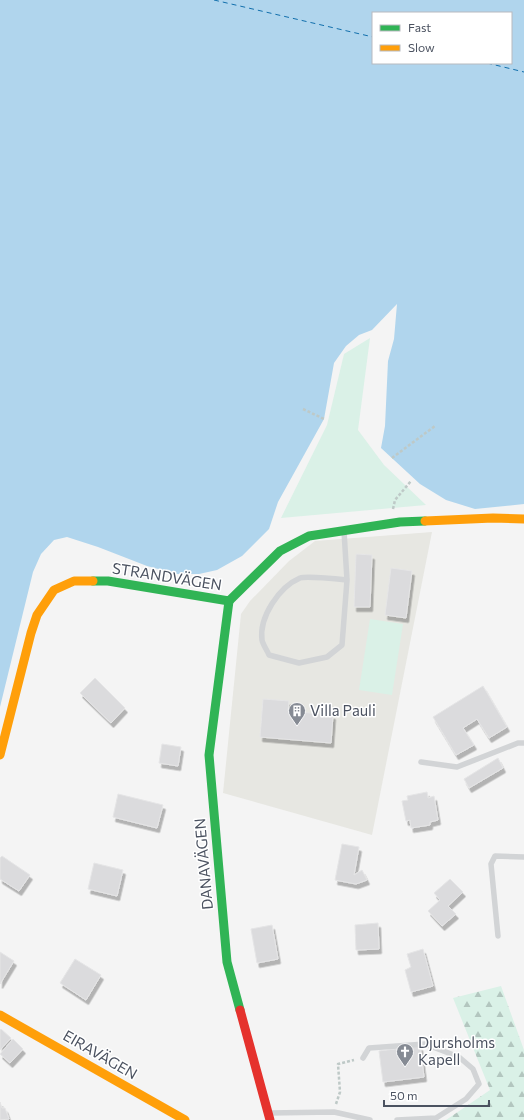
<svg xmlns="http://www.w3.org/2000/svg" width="524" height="1120" viewBox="0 0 524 1120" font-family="Commissioner,sans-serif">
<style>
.commercial{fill:#e7e7e2}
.green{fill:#daf1e7}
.forest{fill:url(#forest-firs)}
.water{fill:#b0d5ed;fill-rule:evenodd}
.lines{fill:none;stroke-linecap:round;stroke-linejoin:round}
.ferry{stroke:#116fac;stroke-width:1;stroke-dasharray:5 4;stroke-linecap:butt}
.building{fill:#dbdbdd;stroke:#e5e5e6;filter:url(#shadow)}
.path{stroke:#bec9c7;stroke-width:2.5;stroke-dasharray:3 2;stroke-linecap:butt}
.lane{stroke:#d2d4d6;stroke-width:5.5}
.fast{stroke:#30b455;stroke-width:9}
.slow{stroke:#ff9f0a;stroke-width:9}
.jam{stroke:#e5322d;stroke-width:9}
.labels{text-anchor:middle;stroke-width:3;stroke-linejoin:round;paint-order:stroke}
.street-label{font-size:15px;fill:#4b5260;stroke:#fff}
.poi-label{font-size:15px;fill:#4b5260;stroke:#fff;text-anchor:start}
</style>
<defs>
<pattern id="forest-firs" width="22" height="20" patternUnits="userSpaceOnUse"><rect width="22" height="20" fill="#daf1e7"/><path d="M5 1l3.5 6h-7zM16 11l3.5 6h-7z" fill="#b3c6bf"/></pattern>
<filter id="shadow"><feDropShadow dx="2.5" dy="4.5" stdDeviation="0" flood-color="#0004"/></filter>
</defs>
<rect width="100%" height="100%" fill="#f4f4f4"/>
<!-- commercial -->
<path class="commercial" d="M432,532L372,835L223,793L241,614L250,601L289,561L315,541Z"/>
<!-- green -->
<g class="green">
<path d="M370,338L358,430L384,465L426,505L281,518L327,425L344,354Z"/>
<path d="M370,619L403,624L392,695L359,690Z"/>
</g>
<!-- forest -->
<path class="forest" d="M501,986L524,1050V1120H446L490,1090L453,998Z"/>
<!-- water -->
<path class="water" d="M0,0H524V504L475,509L446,500L420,484L381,448L385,426L388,361L394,339L397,304L372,330L359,335L346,346L334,363L324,419L278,502L269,529L242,556L217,570L199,574H177L147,566L98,547L67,537L54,540L41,554L33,572L0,707ZM373,13H511V63H373Z"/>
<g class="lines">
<!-- ferry -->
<g class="ferry">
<path d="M214,0L373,37"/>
<path d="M487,63L524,72"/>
</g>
</g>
<!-- building -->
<g class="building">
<path d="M356,554L372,555L370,607H354Z"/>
<path d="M391,568L412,571L406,618L385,615Z"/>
<path d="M95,678L125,708L111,723L80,693Z"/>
<path d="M483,686L507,727L489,738L477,719L463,728L474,745L456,755L433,717Z"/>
<path d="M263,699L289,701L288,711L333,715L331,743L260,737Z"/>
<path d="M162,744L181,747L178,766L159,763Z"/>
<path d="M498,758L503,768L469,788L464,779Z"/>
<path d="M427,792L428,798L434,796L438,820L430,822V825L411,828L410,820L406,821L402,801L408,800L407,796Z"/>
<path d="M118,794L163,805L157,828L113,817Z"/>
<path d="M342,844L359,847L354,875L362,870L367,880L356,884L335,880Z"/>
<path d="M2,856L30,875L19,891L0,879V858Z"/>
<path d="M94,863L123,870L117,896L88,889Z"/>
<path d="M450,879L463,892L448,906L456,914L442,926L428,911L440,900L434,893Z"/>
<path d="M378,923L379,949L356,950L355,925Z"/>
<path d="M272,925L278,959L257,963L251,929Z"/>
<path d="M423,949L433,986L411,992L405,970L411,967L407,954Z"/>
<path d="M0,952L14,961L0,984Z"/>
<path d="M75,959L101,975L86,1000L60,983Z"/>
<path d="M1,1029L11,1038L0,1050V1030Z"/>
<path d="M13,1039L23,1049L10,1063L0,1054Z"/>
<path d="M420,1046L424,1077L383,1082L379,1051Z"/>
<path d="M0,1102L2,1108H5L9,1119L0,1120Z"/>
</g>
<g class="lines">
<!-- path -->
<g class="path">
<path d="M303,409L324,419"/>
<path d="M392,458L435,426"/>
<path d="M393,509L395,500L411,481"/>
<path d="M336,1104L340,1092L338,1064L354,1060"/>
</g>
<!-- lane -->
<g class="lane">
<path d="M344,531L347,580C338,579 306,576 300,578C279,587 259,617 262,640C263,645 267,650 269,655L299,663L327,657L342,645L347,580"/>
<path d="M421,762L457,767L518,743H524"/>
<path d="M498,936L491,864L495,856L524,857"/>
<path d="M363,1058L369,1048L425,1044L459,1057L473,1069L479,1084L466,1099L436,1118L397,1120"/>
<path d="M269,1113L334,1112L370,1120"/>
</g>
<!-- fast -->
<g class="fast">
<path d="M93,581H108L229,601L280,551L309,536L400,522L425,521"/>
<path d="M229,601L209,755L227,962L240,1010"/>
</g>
<!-- slow -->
<g class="slow">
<path d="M425,521L493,518L524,519"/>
<path d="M0,755L31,633L37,615L54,590L74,581H93"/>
<path d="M0,1015L185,1120"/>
</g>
<!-- jam -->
<path class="jam" d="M240,1010L270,1120"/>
</g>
<!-- icons -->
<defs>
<symbol id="building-pin" viewBox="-11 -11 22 30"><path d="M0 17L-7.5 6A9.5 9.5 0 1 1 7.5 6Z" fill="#868b94" stroke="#fff"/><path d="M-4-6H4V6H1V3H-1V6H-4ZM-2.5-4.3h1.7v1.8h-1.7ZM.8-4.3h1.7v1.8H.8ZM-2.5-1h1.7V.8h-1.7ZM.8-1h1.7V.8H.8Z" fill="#fff"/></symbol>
<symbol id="church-pin" viewBox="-11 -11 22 30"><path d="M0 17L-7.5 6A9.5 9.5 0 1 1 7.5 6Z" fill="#868b94" stroke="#fff"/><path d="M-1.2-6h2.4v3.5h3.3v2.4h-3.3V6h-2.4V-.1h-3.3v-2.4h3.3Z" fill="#fff"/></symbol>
</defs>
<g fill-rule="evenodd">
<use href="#building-pin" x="287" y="701" width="20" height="27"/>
<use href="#church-pin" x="395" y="1042" width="20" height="27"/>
</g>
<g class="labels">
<!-- street labels -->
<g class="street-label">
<text transform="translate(167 577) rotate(9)" y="5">STRANDVÄGEN</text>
<text transform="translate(204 864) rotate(-95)" y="5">DANAVÄGEN</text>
<text transform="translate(100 1055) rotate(30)" y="5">EIRAVÄGEN</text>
</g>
<!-- poi labels -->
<g class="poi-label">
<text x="310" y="716">Villa Pauli</text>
<text x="418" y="1048">Djursholms<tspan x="418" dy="17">Kapell</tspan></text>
</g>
</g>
<!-- legend -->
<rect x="372" y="12" width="140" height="52" fill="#ffffff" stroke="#b7babf"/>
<rect x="380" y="25" width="20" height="6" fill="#30b455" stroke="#b7babf"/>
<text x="408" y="32" font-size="12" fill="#4b5260">Fast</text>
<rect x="380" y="45" width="20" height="6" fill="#ff9f0a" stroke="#b7babf"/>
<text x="408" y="52" font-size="12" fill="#4b5260">Slow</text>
<!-- scale -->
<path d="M384 1100v6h105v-6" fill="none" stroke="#4b5260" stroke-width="2"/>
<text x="390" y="1100" font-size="12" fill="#4b5260" stroke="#ffffff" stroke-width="3" paint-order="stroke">50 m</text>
</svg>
